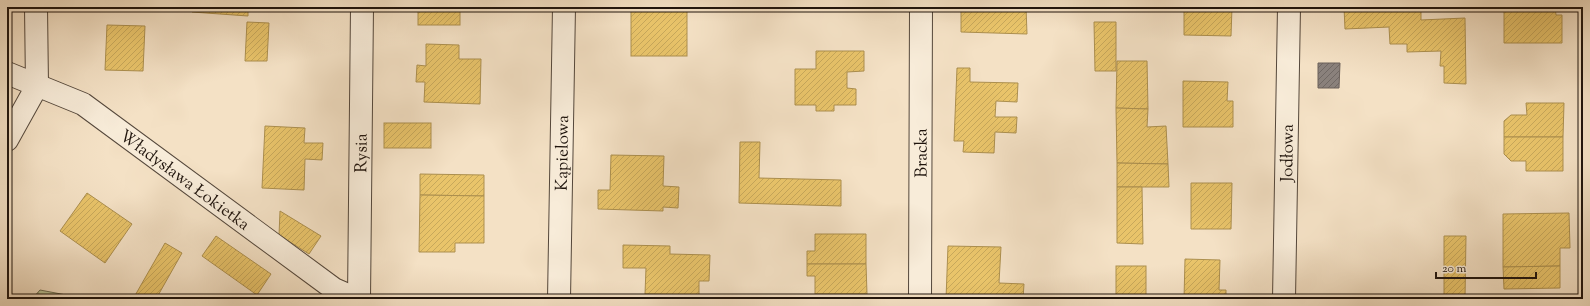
<svg xmlns="http://www.w3.org/2000/svg" width="1590" height="306" viewBox="0 0 1590 306" font-family="'Sorts Mill Goudy',serif">
<style>
.forest{fill:url(#forest-firs);stroke:#6c6c52}
.homes{fill:url(#homes-hatch);stroke:#ac8f4e}
.industry{fill:url(#industry-hatch);stroke:#6a605b}
.lines{fill:none;stroke-linecap:round;stroke-linejoin:round}
.minor-casing{stroke:#54473b;stroke-width:24}
.minor{stroke:#f8ecd9;stroke-width:22}
.labels{text-anchor:middle;stroke-width:4;stroke-linejoin:round;paint-order:stroke}
.street-label{font-size:17px;fill:#1f140d;stroke:#f8ecd9}
</style>
<defs>
<pattern id="forest-firs" width="22" height="20" patternUnits="userSpaceOnUse"><rect width="22" height="20" fill="#b9c396"/><path d="M5 1l3.5 6h-7zM16 11l3.5 6h-7z" fill="#9fa780"/></pattern>
<pattern id="homes-hatch" width="6" height="6" patternUnits="userSpaceOnUse"><rect width="6" height="6" fill="#e9c46a"/><path d="M-1 1l2-2M0 6l6-6M5 7l2-2" fill="none" stroke="#c7a85b"/></pattern>
<pattern id="industry-hatch" width="6" height="6" patternUnits="userSpaceOnUse"><rect width="6" height="6" fill="#8a817c"/><path d="M-1 1l2-2M0 6l6-6M5 7l2-2" fill="none" stroke="#706864"/></pattern>
</defs>
<rect width="100%" height="100%" fill="#f4e1c5"/>
<filter id="stains"><feTurbulence type="fractalNoise" baseFrequency=".005" numOctaves="4"/><feColorMatrix values="0 0 0 0 .2 0 0 0 0 .09 0 0 0 0 .02 0 0 0 .5 -.17"/></filter>
<radialGradient id="worn" r=".72"><stop offset=".6" stop-color="#630" stop-opacity="0"/><stop offset="1" stop-color="#630" stop-opacity=".3"/></radialGradient>
<!-- forest -->
<path class="forest" d="M40,290L87,299H32Z"/>
<!-- homes -->
<g class="homes">
<path d="M192,7H248V16L192,12Z"/>
<rect x="418" y="7" width="42" height="18"/>
<rect x="631" y="7" width="56" height="49"/>
<path d="M970,7H1026L1027,34L961,32V10H970Z"/>
<path d="M1184,7H1232L1231,36L1184,35Z"/>
<path d="M1344,7H1421V20L1465,18L1466,84L1444,83V66H1440L1441,51L1407,52V44H1390L1389,27L1345,29Z"/>
<path d="M1504,7H1555L1556,15H1562V43H1504Z"/>
<path d="M247,22L269,23L267,61H245Z"/>
<path d="M1094,22H1116V71H1095Z"/>
<path d="M107,25L145,26L143,71L105,70Z"/>
<path d="M426,44L459,45V59H481L480,104L424,102L425,82H416L417,65L426,66Z"/>
<path d="M816,51H864V71L847,72V88L856,89V105H834V111H816V105H795V69H816Z"/>
<path d="M1117,61H1147L1148,109L1116,108Z"/>
<path d="M957,68H970V82L1018,83L1017,102L996,101L995,117H1017L1016,133L995,132L994,153L963,152L964,141H954Z"/>
<path d="M1183,81L1228,82L1227,101H1233V127H1183Z"/>
<path d="M1526,103H1564L1563,137H1504V121L1511,115H1527Z"/>
<path d="M1116,108L1148,109L1147,127L1166,126L1168,164L1117,163Z"/>
<rect x="384" y="123" width="47" height="25"/>
<path d="M265,126L305,128L304,143H323L322,160L305,159L304,190L262,188Z"/>
<path d="M1504,137H1563V171H1526V161H1511L1504,154Z"/>
<path d="M740,142H760L759,178L841,180V206L739,203Z"/>
<path d="M611,155L664,156L663,186L679,187L678,208L663,207V211L598,209V190H610Z"/>
<path d="M1117,163L1168,164L1169,187H1117Z"/>
<path d="M420,174L484,175V196L420,195Z"/>
<path d="M1191,183H1232L1231,229H1191Z"/>
<path d="M1117,187H1142L1143,244L1117,243Z"/>
<path d="M87,193L132,224L105,263L60,231Z"/>
<path d="M420,195L484,196V243H455V252H419Z"/>
<path d="M280,211L321,236L309,254L279,235Z"/>
<path d="M1569,213L1570,248H1560V266L1503,267V214Z"/>
<path d="M815,234H866V264H807V251H815Z"/>
<path d="M216,236L271,274L257,295L202,256Z"/>
<path d="M1444,236H1466L1465,299H1444Z"/>
<path d="M165,243L182,253L156,299H133Z"/>
<path d="M623,245L670,246V254L710,255L709,281H699V295L645,294L646,268H623Z"/>
<path d="M948,246L1001,247L999,283L1024,284L1023,299H946Z"/>
<path d="M1185,259L1220,260L1219,290H1226V299H1184Z"/>
<path d="M807,264H866L867,294H815V276H807Z"/>
<rect x="1116" y="266" width="30" height="33"/>
<path d="M1560,266V288L1504,289L1503,267Z"/>
</g>
<!-- industry -->
<path class="industry" d="M1318,63H1340L1339,88H1318Z"/>
<g class="lines">
<defs>
<g id="minor">
<path id="s1" d="M7,73L83,104L334,289L357,299"/>
<path d="M7,140L37,86L36,7"/>
<path id="s2" d="M359,299L362,7"/>
<path id="s3" d="M559,299L564,7"/>
<path id="s4" d="M920,299L921,7"/>
<path id="s5" d="M1284,299L1289,7"/>
</g>
</defs>
<!-- minor casing -->
<use href="#minor" class="minor-casing"/>
<!-- minor -->
<use href="#minor" class="minor"/>
</g>
<g class="labels">
<!-- street labels -->
<g class="street-label">
<text dy="6" stroke="none"><textPath href="#s2" startOffset="146">Rysia</textPath></text>
<text dy="6" stroke="none"><textPath href="#s3" startOffset="146">Kąpielowa</textPath></text>
<text dy="6" stroke="none"><textPath href="#s4" startOffset="146">Bracka</textPath></text>
<text dy="6" stroke="none"><textPath href="#s5" startOffset="146">Jodłowa</textPath></text>
<text dy="6" stroke="none"><textPath href="#s1" startOffset="209">Władysława Łokietka</textPath></text>
</g>
</g>
<!-- margin -->
<rect width="1590" height="306" fill="none" stroke="#f4e1c5" stroke-width="24"/>
<rect x="8" y="8" width="1574" height="290" fill="none" stroke="#1f140d" stroke-width="2"/>
<rect x="12" y="12" width="1566" height="282" fill="none" stroke="#1f140d"/>
<!-- scale -->
<path d="M1436 272v6h100v-6" fill="none" stroke="#1f140d" stroke-width="2"/>
<text x="1442" y="272" font-size="12" fill="#1f140d" stroke="#f8ecd9" stroke-width="3" paint-order="stroke">20 m</text>
<rect width="100%" height="100%" filter="url(#stains)"/>
<rect width="100%" height="100%" fill="url(#worn)"/>
</svg>
